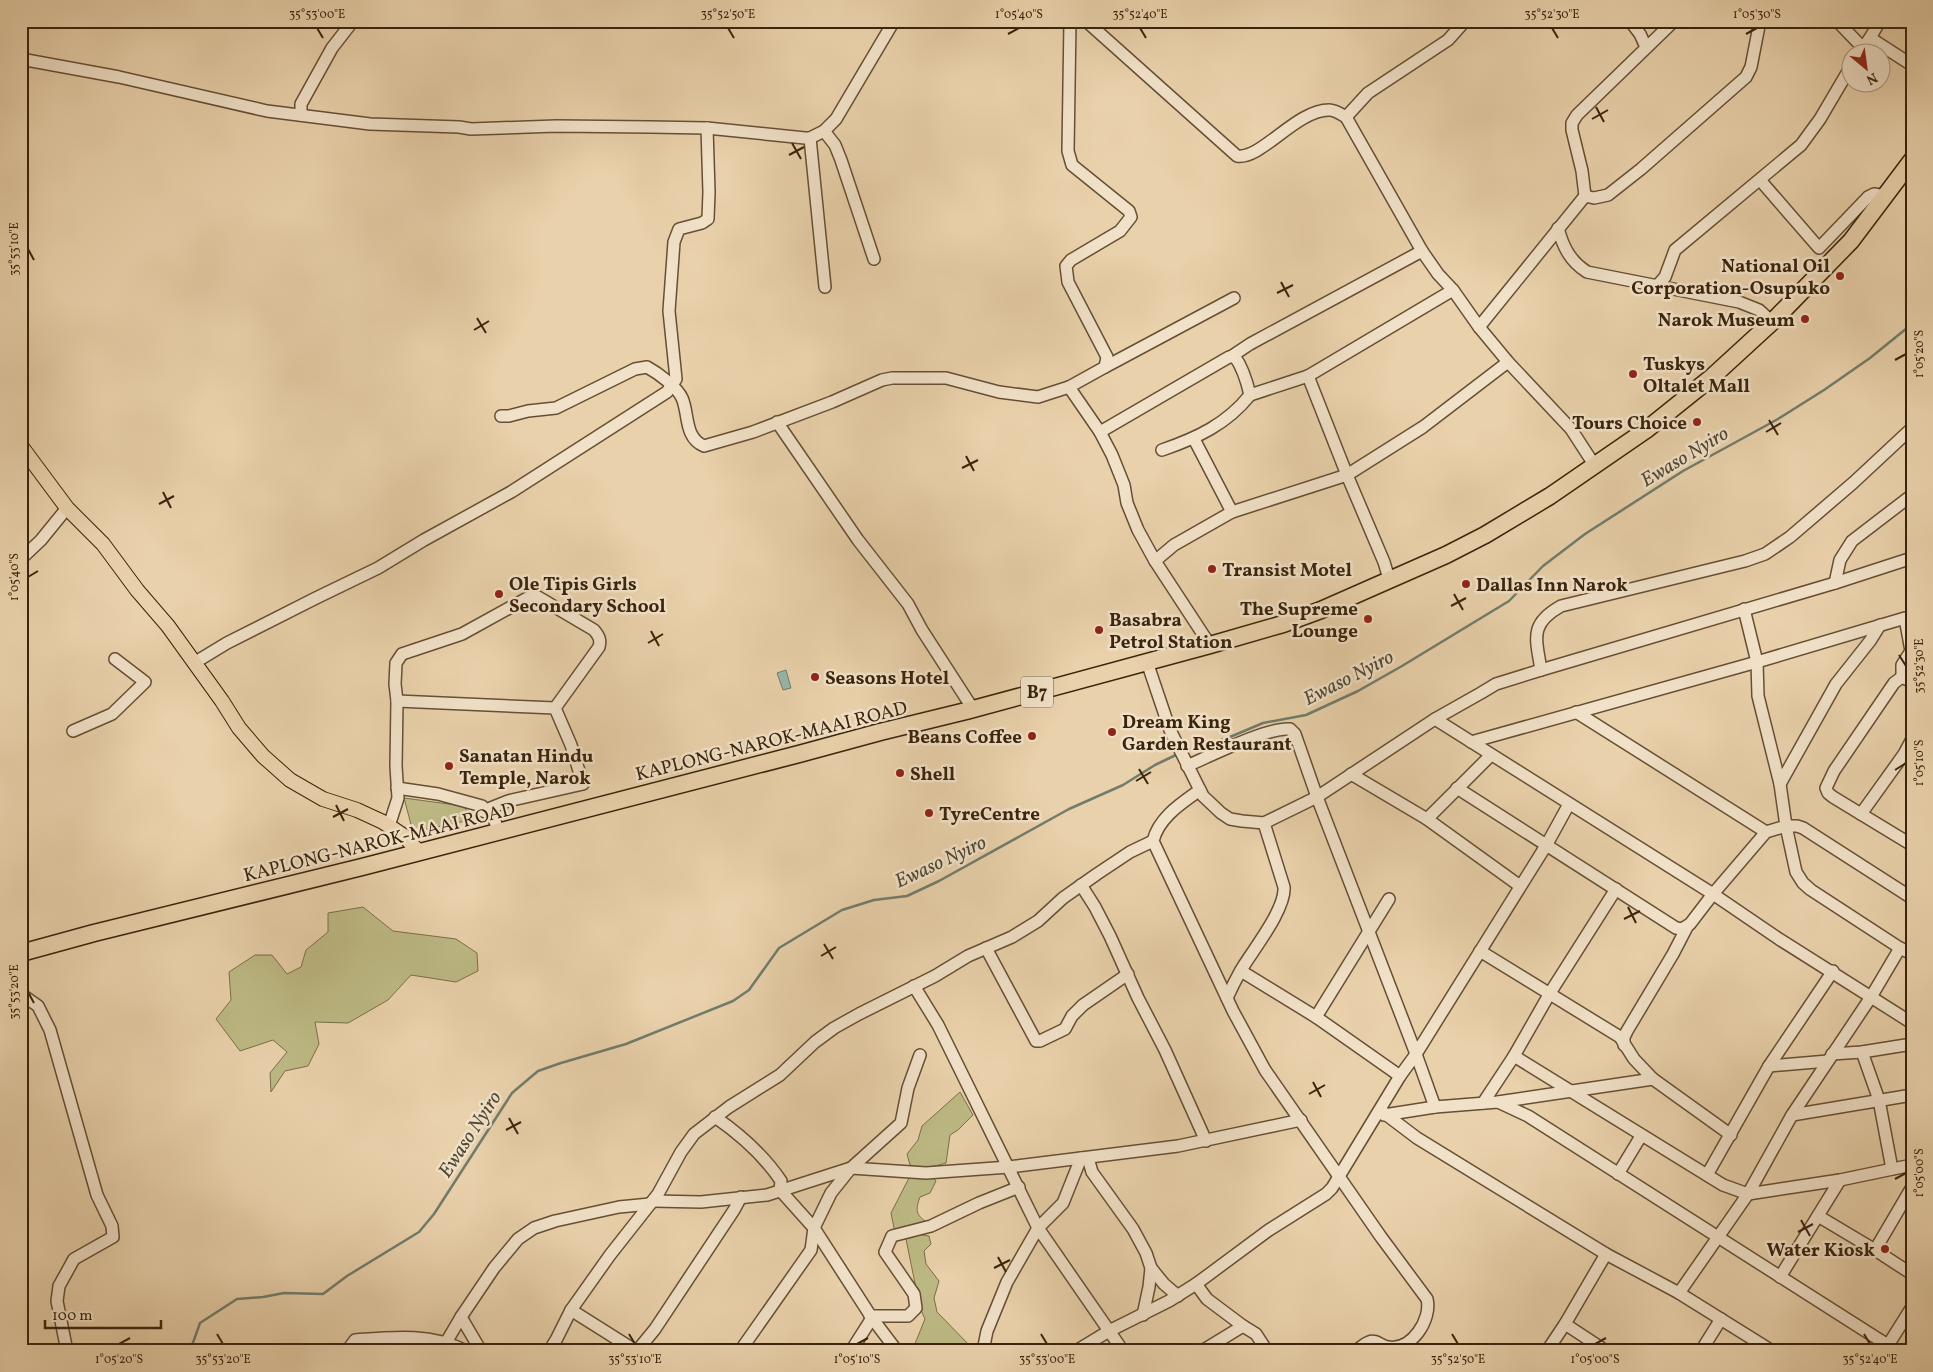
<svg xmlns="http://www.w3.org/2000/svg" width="1933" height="1372" viewBox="0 0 1933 1372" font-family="Vollkorn,serif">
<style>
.green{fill:#bdb984;stroke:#7b6e48}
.water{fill:#97b7ac;stroke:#717c6c}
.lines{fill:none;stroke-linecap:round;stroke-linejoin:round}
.stream{stroke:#717c6c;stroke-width:2.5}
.minor-casing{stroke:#654f34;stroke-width:14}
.major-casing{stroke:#39240c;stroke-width:16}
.highway-casing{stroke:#39240c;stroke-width:19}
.minor{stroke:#f1e1c8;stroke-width:11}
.major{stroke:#e9d1ab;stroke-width:14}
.highway{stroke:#e9d1ab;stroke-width:16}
.ticks{fill:none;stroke:#39240c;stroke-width:2}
.poi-dot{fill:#8f2418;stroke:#f1e1c8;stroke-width:2}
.labels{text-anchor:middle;stroke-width:5;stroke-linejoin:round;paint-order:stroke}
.shield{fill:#f1e1c8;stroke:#705d44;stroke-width:1}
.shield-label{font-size:18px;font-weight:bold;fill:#39240c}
.poi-label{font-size:19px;font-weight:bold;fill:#39240c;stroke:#f1e1c8;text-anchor:start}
.street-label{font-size:19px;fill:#39240c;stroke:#f1e1c8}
.water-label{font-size:20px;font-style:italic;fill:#504934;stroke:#f1e1c8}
.neatline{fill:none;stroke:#39240c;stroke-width:2}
.ticks-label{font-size:12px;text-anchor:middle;fill:#39240c}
</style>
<rect width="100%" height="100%" fill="#e9d1ab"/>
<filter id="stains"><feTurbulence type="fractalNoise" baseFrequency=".004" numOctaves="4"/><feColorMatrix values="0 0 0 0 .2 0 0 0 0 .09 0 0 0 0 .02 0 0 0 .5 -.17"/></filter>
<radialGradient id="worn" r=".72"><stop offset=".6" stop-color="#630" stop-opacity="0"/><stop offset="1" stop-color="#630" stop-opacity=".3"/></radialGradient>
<!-- green -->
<g class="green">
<path d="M404,798L463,806L475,819L413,832Z"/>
<path d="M363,907L393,931L456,939L477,953L478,971L456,982L411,975L388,1000L348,1023L315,1022L319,1044L308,1066L285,1071L271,1092L270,1073L287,1052L273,1040L240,1051L216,1019L231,1000L229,972L255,955H272L287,974L301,967L306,950L328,932V913Z"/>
<path d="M960,1092L973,1115L958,1130L950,1135L946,1163C933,1167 923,1169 910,1165L907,1154L918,1140L922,1126Z"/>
<path d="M910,1176L932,1177L936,1181L930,1193L920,1197C916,1208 915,1214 925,1221L924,1226L905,1232L894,1228L891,1213Z"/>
<path d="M917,1234L929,1236L931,1244L924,1251L926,1264L939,1281L934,1298L937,1312L975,1351H912L925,1319L920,1308L906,1239Z"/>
</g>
<!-- water -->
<path class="water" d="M786,670L791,688L783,690L777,673Z"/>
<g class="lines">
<!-- stream -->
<g class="stream">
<path d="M1185,751L1230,737L1263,723L1306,715L1358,691L1402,666L1509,601L1543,566L1585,534L1683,471L1778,419L1824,390L1870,358L1912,324"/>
<path d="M190,1351L200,1323L237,1299L263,1297L284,1293L323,1294L347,1276L419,1232L434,1214L512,1093L538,1071L561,1063L626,1044L733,1001L749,990L779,948L842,910L874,900L907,896L939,881L1069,809L1123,785L1155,765L1178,754"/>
</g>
<defs>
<g id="minor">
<path d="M1086,21L1237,156C1261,160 1296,110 1329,110C1335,110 1341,114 1346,117L1422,251L1438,274L1453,290L1479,327L1508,362L1571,429L1595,466"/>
<path d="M1630,21L1640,34L1646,47"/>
<path d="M1837,21L1863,48"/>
<path d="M1870,38L1880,21"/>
<path d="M1860,52L1870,38L1912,65"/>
<path d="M21,59L119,77L267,111L370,124L459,127L471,129L556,126L650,127L707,128L805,138H810L824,131L836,119L894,21"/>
<path d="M301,115V104L332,48L353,21"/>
<path d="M1346,117L1368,93L1448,40L1465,21"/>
<path d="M824,131L835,145L841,160L874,259"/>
<path d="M810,138L825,287"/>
<path d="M1760,180L1819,248L1868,197L1874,194L1886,196"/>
<path d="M1585,196L1582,171L1572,130V123L1577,115L1674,21"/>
<path d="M1558,228C1563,247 1570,261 1587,272L1739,302L1759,310L1772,322"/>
<path d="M1657,286L1665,277L1675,250L1801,145L1820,119L1850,68"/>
<path d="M1479,327L1585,196L1594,198L1608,195L1641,169L1746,77L1751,67L1760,21"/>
<path d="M1232,356L1250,344L1422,251"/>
<path d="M1105,367L1234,298"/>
<path d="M1069,387L1100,432L1112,455L1124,485L1127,503L1138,530L1155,561L1210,645"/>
<path d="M501,416H509L528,411L556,408L635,369L647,367C658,373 677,387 682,398C689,413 684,438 704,446L753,432L832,402L882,380L892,378H946L999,392L1038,397L1069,387L1105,367L1107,357L1068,282L1066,266L1071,260L1120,231L1131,217L1129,211L1072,165L1068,151L1070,21"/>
<path d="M777,422L858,540L908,604L922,630L973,709"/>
<path d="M1100,432L1229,357H1235C1243,368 1247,382 1250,395L1308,376"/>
<path d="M1194,439L1232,512"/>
<path d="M1162,450C1197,438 1227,424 1250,395"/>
<path d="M21,559L41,540L67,508"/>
<path d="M1155,561L1174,545L1232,512L1347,475L1423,427L1508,362"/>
<path d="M1389,579L1384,562L1347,475L1308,376L1453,290"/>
<path d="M1835,583L1840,560L1852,541L1912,495"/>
<path d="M1744,609L1757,662L1758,696L1780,784L1786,826L1796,872L1803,883L1811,890L1900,948L1912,954"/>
<path d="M1147,662L1170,730L1203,796L1221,813L1230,819L1242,821L1264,823L1317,797L1435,719L1481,693L1496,684L1541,670L1835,583L1912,558"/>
<path d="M194,663L227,643L316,598L378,568L424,540L511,492L667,392L676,379L669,311L674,242L679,229L702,223L708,219L709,192L707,128"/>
<path d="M1541,670C1536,638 1529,624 1561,606L1745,561L1765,554L1790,537L1853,483L1912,428"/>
<path d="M1912,682L1902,677L1894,683L1834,771L1826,788L1828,793L1833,797L1912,845"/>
<path d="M397,701L555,708"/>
<path d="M1576,712L1766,832"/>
<path d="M1435,719L1713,894L1779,939L1912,1023"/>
<path d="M73,731L112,714L145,682L115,659"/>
<path d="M1471,742L1757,662L1905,618L1911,651L1902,665V677"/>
<path d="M1187,766C1210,756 1268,727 1290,729L1295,734L1317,797L1416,1054L1435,1107"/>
<path d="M1351,774L1427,819L1520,886"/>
<path d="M1780,784L1836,684L1870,641L1880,625"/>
<path d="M397,788L438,794L482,806L483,811L493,815L498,831"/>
<path d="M1457,788L1676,928L1682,929L1690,924L1713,894L1766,832L1786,826H1797L1803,828L1912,898"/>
<path d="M1200,790C1182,803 1159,817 1153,841L1233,1011L1265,1070L1381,1237L1427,1299C1432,1319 1412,1351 1388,1347C1381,1346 1376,1339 1369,1342C1365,1343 1360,1348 1356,1351"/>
<path d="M483,811L508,801L583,784L571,745L555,708"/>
<path d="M1861,814L1904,754L1912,739"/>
<path d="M1427,819L1491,755"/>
<path d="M389,826L398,798L396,766L397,701L395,684L396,663L402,654L462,634L531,596L538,597L594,630C599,636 601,640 599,647L555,708"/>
<path d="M1081,885L1095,907L1110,936L1138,998L1165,1050L1206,1141"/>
<path d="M986,948L1036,1041H1040L1065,1029L1072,1016L1083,1005L1128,974"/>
<path d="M1480,951L1620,1037L1634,1059L1653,1079"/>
<path d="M1241,971L1316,1017L1400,1076"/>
<path d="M914,986L938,1025L1038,1228L1123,1351"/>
<path d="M21,994L38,1006L50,1030L97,1195L112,1226L113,1237L74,1259L59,1286L57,1301L67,1351"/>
<path d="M1227,998C1231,989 1236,979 1241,970C1253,950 1286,909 1284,887L1264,823"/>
<path d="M1316,1017L1389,899"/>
<path d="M1624,1045V1037L1627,1031L1673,954L1687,927"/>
<path d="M1862,1052L1879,1100L1892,1169"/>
<path d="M1832,1054L1862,1052L1912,1044"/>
<path d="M1514,1056L1723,1185L1748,1194L1840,1180L1912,1165"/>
<path d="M1769,1066L1828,1061"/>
<path d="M1498,1102L1528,1116L1897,1351"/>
<path d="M1483,1103L1514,1056L1550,993L1616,889"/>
<path d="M1380,1110L1417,1138L1606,1254L1679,1293L1772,1351"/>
<path d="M1384,1115L1435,1107L1498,1102L1653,1079L1731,1135"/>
<path d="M1792,1115L1912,1095"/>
<path d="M715,1117C741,1135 763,1154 781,1181L780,1190L814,1228L872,1318L897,1351"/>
<path d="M1088,1158L1092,1172L1133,1229L1146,1253L1151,1268L1164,1284L1178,1296"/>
<path d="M1618,1174L1641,1136"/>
<path d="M1707,1175L1769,1066L1833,971"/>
<path d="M653,1201L701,1202L767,1195L851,1168L926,1173L1009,1167L1178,1146L1301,1120"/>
<path d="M1818,1216L1875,1250L1912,1274"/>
<path d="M1875,1250L1912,1187"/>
<path d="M1780,1277L1840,1180"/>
<path d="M1196,1284L1207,1299L1243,1326"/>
<path d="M1679,1293L1748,1194L1792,1115L1871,997L1900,948"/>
<path d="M571,1310L636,1351"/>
<path d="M1143,1315L1149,1287L1151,1268"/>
<path d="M870,1316H908L916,1308L914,1294L885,1252L892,1236L931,1226L979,1203L1019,1187"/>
<path d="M461,1317L481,1351"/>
<path d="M1565,1324L1606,1351"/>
<path d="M1885,1350L1912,1307"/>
<path d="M347,1351L355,1340C393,1337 431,1333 466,1351"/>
<path d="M441,1351L461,1317L494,1268L518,1239L534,1228L555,1221L619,1207L650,1204"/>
<path d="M549,1351L556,1340L571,1310L610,1255L658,1194L681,1152L694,1134L729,1107L780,1075L815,1042L834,1028L859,1014L935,976L968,956L1012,937L1038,921L1063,898L1097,874L1130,852L1153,841"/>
<path d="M637,1351L655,1329L734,1210L741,1197"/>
<path d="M740,1351L811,1250L814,1228L831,1193L851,1168L901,1123L908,1088L920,1055"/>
<path d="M851,1351L872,1318"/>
<path d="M983,1351L987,1331L1007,1282L1038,1228L1063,1203L1081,1158"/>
<path d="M1076,1351L1109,1331L1169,1301L1196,1284L1269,1230L1326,1194L1332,1188L1400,1076L1416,1054L1547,844L1569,804"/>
<path d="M1202,1351L1243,1326L1256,1334L1267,1351"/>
<path d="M1547,1351L1565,1324L1606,1254"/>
<path d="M1701,1351L1721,1319"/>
</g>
<path id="major" d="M21,446L67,508L103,544L137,590L168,626L222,701L239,728L263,756L290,780L323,799L357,810L383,822L404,836L419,852"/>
<path id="highway" d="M21,953L94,933L362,867L799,754L880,732L966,711L1210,645L1283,624L1321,610L1446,555L1485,535L1550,496L1646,430L1712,377L1772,322L1851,241L1912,160"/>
</defs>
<!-- minor casing -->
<use href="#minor" class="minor-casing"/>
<!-- major casing -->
<use href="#major" class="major-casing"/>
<!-- highway casing -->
<use href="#highway" class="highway-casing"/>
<!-- minor -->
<use href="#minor" class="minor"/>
<!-- major -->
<use href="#major" class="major"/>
<!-- highway -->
<use href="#highway" class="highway"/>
</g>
<!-- ticks -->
<path class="ticks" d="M317,28L323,38M728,28L734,38M1140,28L1146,38M1552,28L1558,38M1008,34L1019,28M1746,34L1757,28M1596,107L1604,122M1592,119L1608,110M792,143L801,159M789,155L804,147M28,249L34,260M1281,282L1289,297M1277,293L1293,285M477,318L486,333M474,330L489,321M1895,360L1906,354M1769,420L1778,435M1766,432L1781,423M966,456L974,471M962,468L978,460M163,492L171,508M159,504L174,496M28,577L38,571M1454,594L1463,610M1451,606L1466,598M651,631L659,646M648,643L663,634M1899,655L1906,666M1139,769L1148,784M1895,770L1906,763M1136,781L1151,772M336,805L344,821M333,817L348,809M1628,907L1636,923M1624,919L1640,911M824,944L833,959M821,956L836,947M28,992L34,1003M1313,1082L1321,1097M1309,1094L1325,1085M509,1118L518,1134M506,1130L521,1122M1895,1179L1906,1173M1801,1220L1810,1236M1798,1232L1813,1224M998,1257L1006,1272M994,1268L1010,1260M217,1334L223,1344M629,1334L635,1344M1041,1334L1047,1344M1452,1334L1458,1344M1864,1334L1870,1344M119,1344L130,1338M857,1344L868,1338M1595,1344L1606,1338"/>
<!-- markers -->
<g class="poi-dot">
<circle cx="1840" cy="276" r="5"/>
<circle cx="1805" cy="319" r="5"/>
<circle cx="1633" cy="374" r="5"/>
<circle cx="1697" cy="422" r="5"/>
<circle cx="1212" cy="569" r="5"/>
<circle cx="1466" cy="584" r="5"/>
<circle cx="499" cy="594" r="5"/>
<circle cx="1368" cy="619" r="5"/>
<circle cx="1099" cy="630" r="5"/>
<circle cx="815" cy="677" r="5"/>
<circle cx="1112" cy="732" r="5"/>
<circle cx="1032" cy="736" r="5"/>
<circle cx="449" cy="766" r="5"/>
<circle cx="900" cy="773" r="5"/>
<circle cx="929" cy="813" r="5"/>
<circle cx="1885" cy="1249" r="5"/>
</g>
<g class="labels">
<!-- shield labels -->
<rect class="shield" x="1021" y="676.5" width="32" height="31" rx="4"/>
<g class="shield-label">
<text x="1037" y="698">B7</text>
</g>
<!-- poi labels -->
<g class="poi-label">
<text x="1830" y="272" text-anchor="end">National Oil<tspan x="1830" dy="22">Corporation-Osupuko</tspan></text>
<text x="1795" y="326" text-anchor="end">Narok Museum</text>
<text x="1643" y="370">Tuskys<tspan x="1643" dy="22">Oltalet Mall</tspan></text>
<text x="1687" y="429" text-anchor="end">Tours Choice</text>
<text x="1222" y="576">Transist Motel</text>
<text x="509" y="590">Ole Tipis Girls<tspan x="509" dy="22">Secondary School</tspan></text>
<text x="1476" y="591">Dallas Inn Narok</text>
<text x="1358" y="615" text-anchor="end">The Supreme<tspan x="1358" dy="22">Lounge</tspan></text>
<text x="1109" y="626">Basabra<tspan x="1109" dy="22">Petrol Station</tspan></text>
<text x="825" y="684">Seasons Hotel</text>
<text x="1122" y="728">Dream King<tspan x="1122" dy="22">Garden Restaurant</tspan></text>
<text x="1022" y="743" text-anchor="end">Beans Coffee</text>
<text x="459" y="762">Sanatan Hindu<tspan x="459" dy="22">Temple, Narok</tspan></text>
<text x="910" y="780">Shell</text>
<text x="939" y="820">TyreCentre</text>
<text x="1875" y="1256" text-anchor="end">Water Kiosk</text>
</g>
<!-- street labels -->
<g class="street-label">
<text transform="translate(771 740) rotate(-14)" y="7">KAPLONG-NAROK-MAAI ROAD</text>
<text transform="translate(379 841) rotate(-14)" y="7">KAPLONG-NAROK-MAAI ROAD</text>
</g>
<!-- water labels -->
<g class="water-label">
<text transform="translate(1684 456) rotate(-31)" y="7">Ewaso Nyiro</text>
<text transform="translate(1348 677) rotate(-27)" y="7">Ewaso Nyiro</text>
<text transform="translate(940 861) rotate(-25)" y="7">Ewaso Nyiro</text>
<text transform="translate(469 1134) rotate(-57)" y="7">Ewaso Nyiro</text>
</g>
</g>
<!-- margin -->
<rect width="1933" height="1372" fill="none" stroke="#e9d1ab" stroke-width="55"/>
<!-- north arrow -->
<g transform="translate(1866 68) rotate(151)"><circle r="24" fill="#f1e1c8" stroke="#a7957d"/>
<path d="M0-4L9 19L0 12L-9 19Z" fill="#8f2418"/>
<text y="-8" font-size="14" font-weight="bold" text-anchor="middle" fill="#39240c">N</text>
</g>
<!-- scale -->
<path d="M45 1320v8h116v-8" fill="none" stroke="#39240c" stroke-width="2.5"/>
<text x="52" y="1320" font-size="15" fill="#39240c" stroke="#f1e1c8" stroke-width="4" paint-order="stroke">100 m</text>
<rect x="28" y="28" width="1878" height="1316" class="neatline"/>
<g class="ticks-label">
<text x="317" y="18">35°53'00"E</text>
<text x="728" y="18">35°52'50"E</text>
<text x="1019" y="18">1°05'40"S</text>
<text x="1140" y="18">35°52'40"E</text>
<text x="1552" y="18">35°52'30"E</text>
<text x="1757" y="18">1°05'30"S</text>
<text transform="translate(14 249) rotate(-90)" y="4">35°53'10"E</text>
<text transform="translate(1919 354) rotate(-90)" y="4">1°05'20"S</text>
<text transform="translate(14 577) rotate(-90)" y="4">1°05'40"S</text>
<text transform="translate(1919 666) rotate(-90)" y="4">35°52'30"E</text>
<text transform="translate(1919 763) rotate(-90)" y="4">1°05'10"S</text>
<text transform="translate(14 992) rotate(-90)" y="4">35°53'20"E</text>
<text transform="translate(1919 1173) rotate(-90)" y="4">1°05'00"S</text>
<text x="119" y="1363">1°05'20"S</text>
<text x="223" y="1363">35°53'20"E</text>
<text x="635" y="1363">35°53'10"E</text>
<text x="857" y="1363">1°05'10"S</text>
<text x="1047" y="1363">35°53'00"E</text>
<text x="1458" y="1363">35°52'50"E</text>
<text x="1595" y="1363">1°05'00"S</text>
<text x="1870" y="1363">35°52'40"E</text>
</g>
<rect width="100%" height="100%" filter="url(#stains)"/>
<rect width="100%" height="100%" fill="url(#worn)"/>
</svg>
